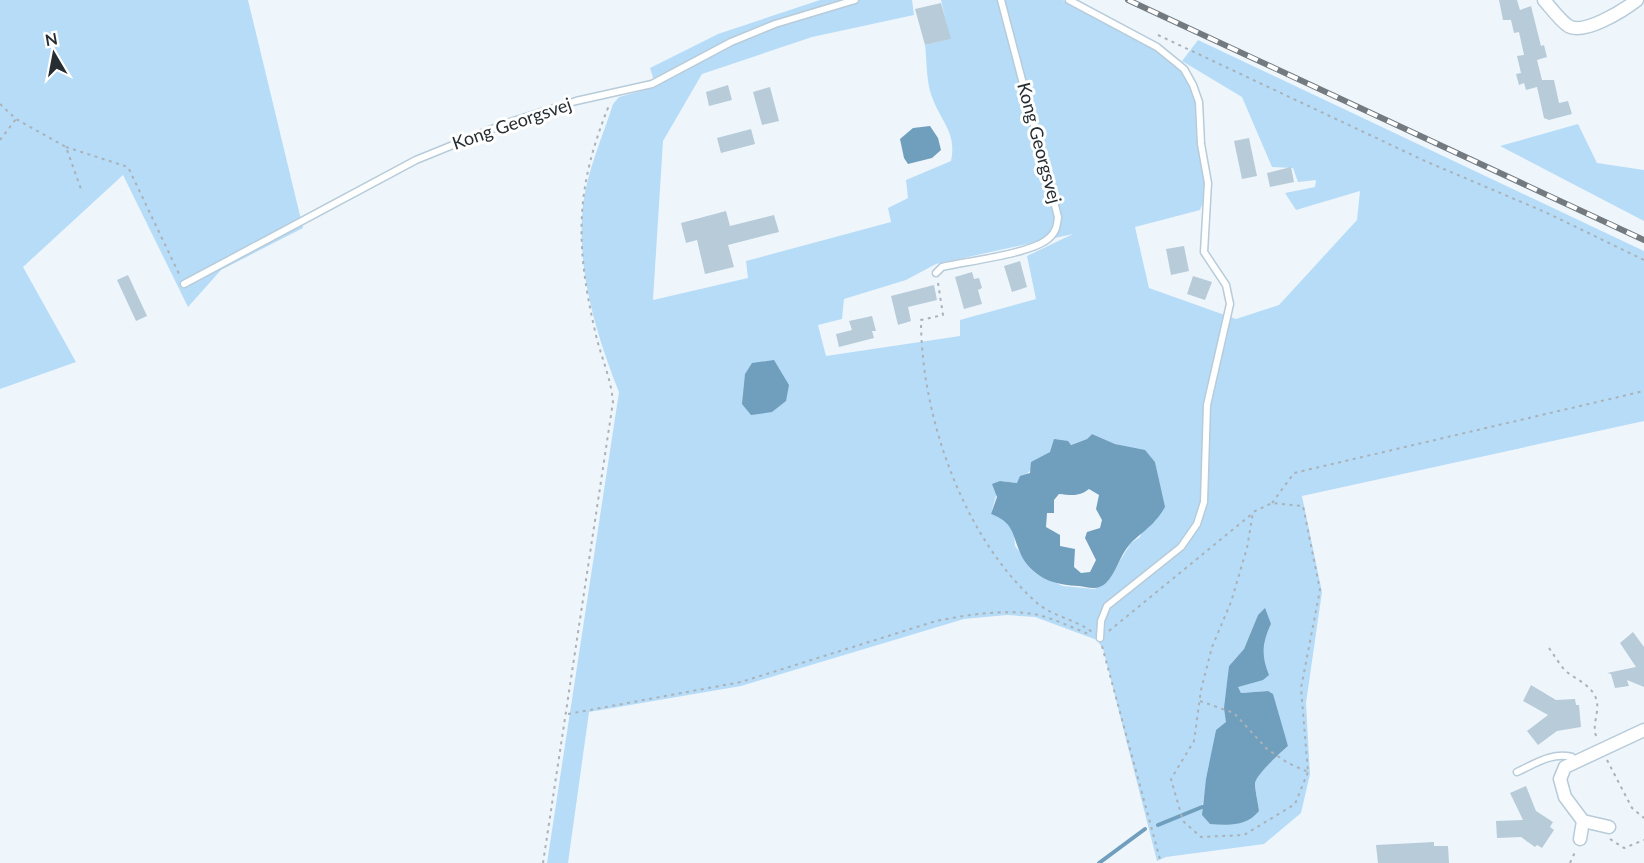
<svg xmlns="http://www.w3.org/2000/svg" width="1644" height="863" viewBox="0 0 1644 863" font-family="Lato,sans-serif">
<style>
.green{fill:#b7dcf8;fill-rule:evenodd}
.water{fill:#709ebd;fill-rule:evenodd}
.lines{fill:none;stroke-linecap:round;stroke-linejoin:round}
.stream{stroke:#709ebd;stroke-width:4}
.building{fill:#b7cbd9}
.service-casing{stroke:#b7cbd9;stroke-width:9}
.minor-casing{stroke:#b7cbd9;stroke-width:15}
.path{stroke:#aab2b8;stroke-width:2;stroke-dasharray:3 4.5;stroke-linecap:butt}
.service{stroke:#fff;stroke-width:6}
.minor{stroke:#fff;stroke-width:12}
.rail-casing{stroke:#737b81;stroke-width:6}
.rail{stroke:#fff;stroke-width:4;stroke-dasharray:11;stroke-linecap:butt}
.labels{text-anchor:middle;stroke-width:6;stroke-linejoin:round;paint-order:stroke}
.street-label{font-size:18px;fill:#262e34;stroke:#fff}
</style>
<rect width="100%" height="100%" fill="#eef6fc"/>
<!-- green -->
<g class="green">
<path d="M0,0H248L303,228L221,270L188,307L123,175L23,267L76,362L0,389Z"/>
<path d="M820,0H912L914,15L812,37L702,74L663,141L653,300L748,278L746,261L891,222L888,208L908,198L906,180L951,161C957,132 941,122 932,97C926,82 927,61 925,45L950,39L941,0H1063L1152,48L1169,60L1186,77L1196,101L1206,197L1200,210L1135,227L1149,288L1236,319L1279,305L1357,220L1360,191L1296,210L1285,193L1315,187L1316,180L1298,182L1293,168L1272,167L1242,97L1182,61L1198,40L1644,251V421L1302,496L1322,592L1306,703L1310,774L1301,813L1264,844L1166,857L1157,861L1103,649L1097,640L1035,617L1007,615L964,619L741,686L589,712L568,863H547L619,392C596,334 576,268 583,205C587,171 603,136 613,104L619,97L656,87L650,68L718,34ZM1073,234L1027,256L1036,299L960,320V336L826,356L818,325L842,319L844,299L906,280L936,264ZM1092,434L1115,444L1145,451L1155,462L1158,477L1140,537L1131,543L1106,583L1094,589L1063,586L1035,573L1015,546L1014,532L1004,519L991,514L1000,481L1017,483L1050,452L1087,439ZM1258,615L1271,624L1264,639L1262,658L1237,687L1241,693L1268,691L1288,746C1281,752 1256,775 1255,782C1255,791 1258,802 1259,811L1202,807L1216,730L1226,723L1229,666L1244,649Z"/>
<path d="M1578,124L1597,163L1644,170V221L1500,146Z"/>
</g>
<!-- water -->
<g class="water">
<path d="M930,126L938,138L941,150L932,158L908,164L904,158L900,139L913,128Z"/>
<path d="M774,360L789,385L786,401L772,412L751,415L742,404L745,374L752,363Z"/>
<path d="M1092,434L1115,444L1145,450L1155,462L1165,507C1153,527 1145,529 1130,544C1120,555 1116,573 1106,583C1098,591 1088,587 1079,586C1058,585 1040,581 1026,563C1011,542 1019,524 991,514L997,497L992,484L1000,481L1017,483L1020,476L1030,473L1031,462L1050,452L1054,439L1068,441L1071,445L1087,439ZM1089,489L1099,495L1096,509L1102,520L1100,528L1087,532L1085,538L1096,560L1090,572L1081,573L1074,567L1075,549L1060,546V535L1046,527L1047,513H1054V500L1059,494C1071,495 1079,497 1089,489Z"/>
<path d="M1265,608L1271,624C1262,643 1261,656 1269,675L1263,680L1238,687L1241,693L1268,691L1273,694L1288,746C1281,752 1256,775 1255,783C1255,791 1258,802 1259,811C1246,827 1229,825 1210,824L1202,815L1206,779L1216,730L1226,722L1224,708L1229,666L1244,649L1258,615Z"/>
</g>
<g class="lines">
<!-- stream -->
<g class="stream">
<path d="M1158,825L1202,807"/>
<path d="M1099,863L1145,829"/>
</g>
</g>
<!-- building -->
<g class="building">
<path d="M1499,0H1517L1520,10L1531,6L1541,46L1544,45L1547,57L1537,60L1542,80H1554L1559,103L1568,101L1572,114L1549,120L1544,118L1537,87L1526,90L1524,83L1519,85L1516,74L1521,73L1517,56L1524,55L1519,32L1514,33L1511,20H1503Z"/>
<path d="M941,3L951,39L925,45L915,9Z"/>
<path d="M728,85L732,100L709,106L706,92Z"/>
<path d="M770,87L779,121L762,125L753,92Z"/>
<path d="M751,129L755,144L721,153L717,138Z"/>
<path d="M1249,138L1257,176L1242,179L1234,141Z"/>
<path d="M1291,167L1294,182L1270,187L1267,173Z"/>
<path d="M726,211L730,226L774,215L779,232L728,245L734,267L705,274L697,240L686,243L681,223Z"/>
<path d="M1184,246L1189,271L1171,275L1166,249Z"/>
<path d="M1020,261L1027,287L1012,292L1004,266Z"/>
<path d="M972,272L974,279L979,278L982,288L978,290L982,304L964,309L955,277Z"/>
<path d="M128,275L147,316L136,321L117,280Z"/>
<path d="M1193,276L1212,282L1205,300L1187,294Z"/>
<path d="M934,285L937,300L908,307L911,321L898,325L891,296Z"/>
<path d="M872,316L876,331H872L874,338L839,347L836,334L852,330L849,321Z"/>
<path d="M1633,632L1644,647V687L1627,680L1629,686L1615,688L1611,674L1607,673L1636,667L1620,643Z"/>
<path d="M1531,685L1556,700L1575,699L1576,705H1579L1581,727L1557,731L1538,745L1527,731L1548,715L1523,701Z"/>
<path d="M1526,786L1536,811L1553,822L1550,827L1554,830L1542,848L1537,845L1535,847L1521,837L1497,838L1496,821L1523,820L1510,793Z"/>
<path d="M1434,842V846H1448L1449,863H1378L1376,845Z"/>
</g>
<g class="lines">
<defs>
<g id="service">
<path d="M1069,0L1157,47L1184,69L1193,85L1199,102L1201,144L1208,183L1204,252L1226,285L1230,304L1207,405L1204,502L1197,524L1181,547L1107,606L1101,621L1100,638"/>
<path d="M936,273L942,267C967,261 1032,254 1049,238C1056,232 1057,226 1058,217L1001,0"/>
<path d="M184,284L416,160L507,123L576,101L652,84L731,42L775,24L855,0"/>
<path d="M1517,772C1535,764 1551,752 1572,757L1574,762"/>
</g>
<g id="minor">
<path d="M1544,0C1551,8 1559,19 1567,25C1582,37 1624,10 1637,0"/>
<path d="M1609,827L1583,821L1565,797L1560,779L1565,767L1644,730"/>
<path d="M1580,839L1583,821"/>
</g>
</defs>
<!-- service casing -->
<use href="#service" class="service-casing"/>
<!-- minor casing -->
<use href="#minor" class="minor-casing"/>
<!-- path -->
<g class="path">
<path d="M1158,35L1425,161L1545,212L1644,260"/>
<path d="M0,104L16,119L66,147L82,192"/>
<path d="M0,140L16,119"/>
<path d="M66,147L128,167L180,276"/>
<path d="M938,283L943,315L921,320C921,416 963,537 1036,602C1051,616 1075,619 1092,632"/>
<path d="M1272,503L1294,473L1644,391"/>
<path d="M1109,631L1253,513"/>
<path d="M1102,646L1161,863"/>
<path d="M1549,648C1555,656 1560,666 1567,672C1577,680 1589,684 1595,696C1602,710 1590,725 1597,738"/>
<path d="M1200,701L1234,713L1267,749L1288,763L1308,772L1301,688L1320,590L1303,506L1272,503L1253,512L1247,548L1231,602L1212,647L1201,690L1194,741L1171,779L1183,821L1201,837L1244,835L1295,804L1308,772"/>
<path d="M568,714L741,682L936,621C967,615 1002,609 1034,614C1053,618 1073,628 1091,635"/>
<path d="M1607,760L1632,808L1644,818"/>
<path d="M1610,839L1624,848L1644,840"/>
<path d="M543,863L613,402C611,377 600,355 595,331C575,243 575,188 610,103"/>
<path d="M1570,863L1576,850"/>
</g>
<!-- service -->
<use href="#service" class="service"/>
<!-- minor -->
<use href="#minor" class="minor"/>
<defs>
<path id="rail" d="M1128,0L1644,240"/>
</defs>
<!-- rail casing -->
<use href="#rail" class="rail-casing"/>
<!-- rail -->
<use href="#rail" class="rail"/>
</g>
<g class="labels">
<!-- street labels -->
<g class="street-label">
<text transform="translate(512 124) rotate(-19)" y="6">Kong Georgsvej</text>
<text transform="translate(1039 143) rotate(75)" y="6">Kong Georgsvej</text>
</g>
</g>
<!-- north arrow -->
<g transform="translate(54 54) rotate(350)" stroke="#ffffff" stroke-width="4.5" paint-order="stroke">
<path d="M0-4.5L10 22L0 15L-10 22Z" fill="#262e34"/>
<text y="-9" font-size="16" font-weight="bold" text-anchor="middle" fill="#262e34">N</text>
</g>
</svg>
